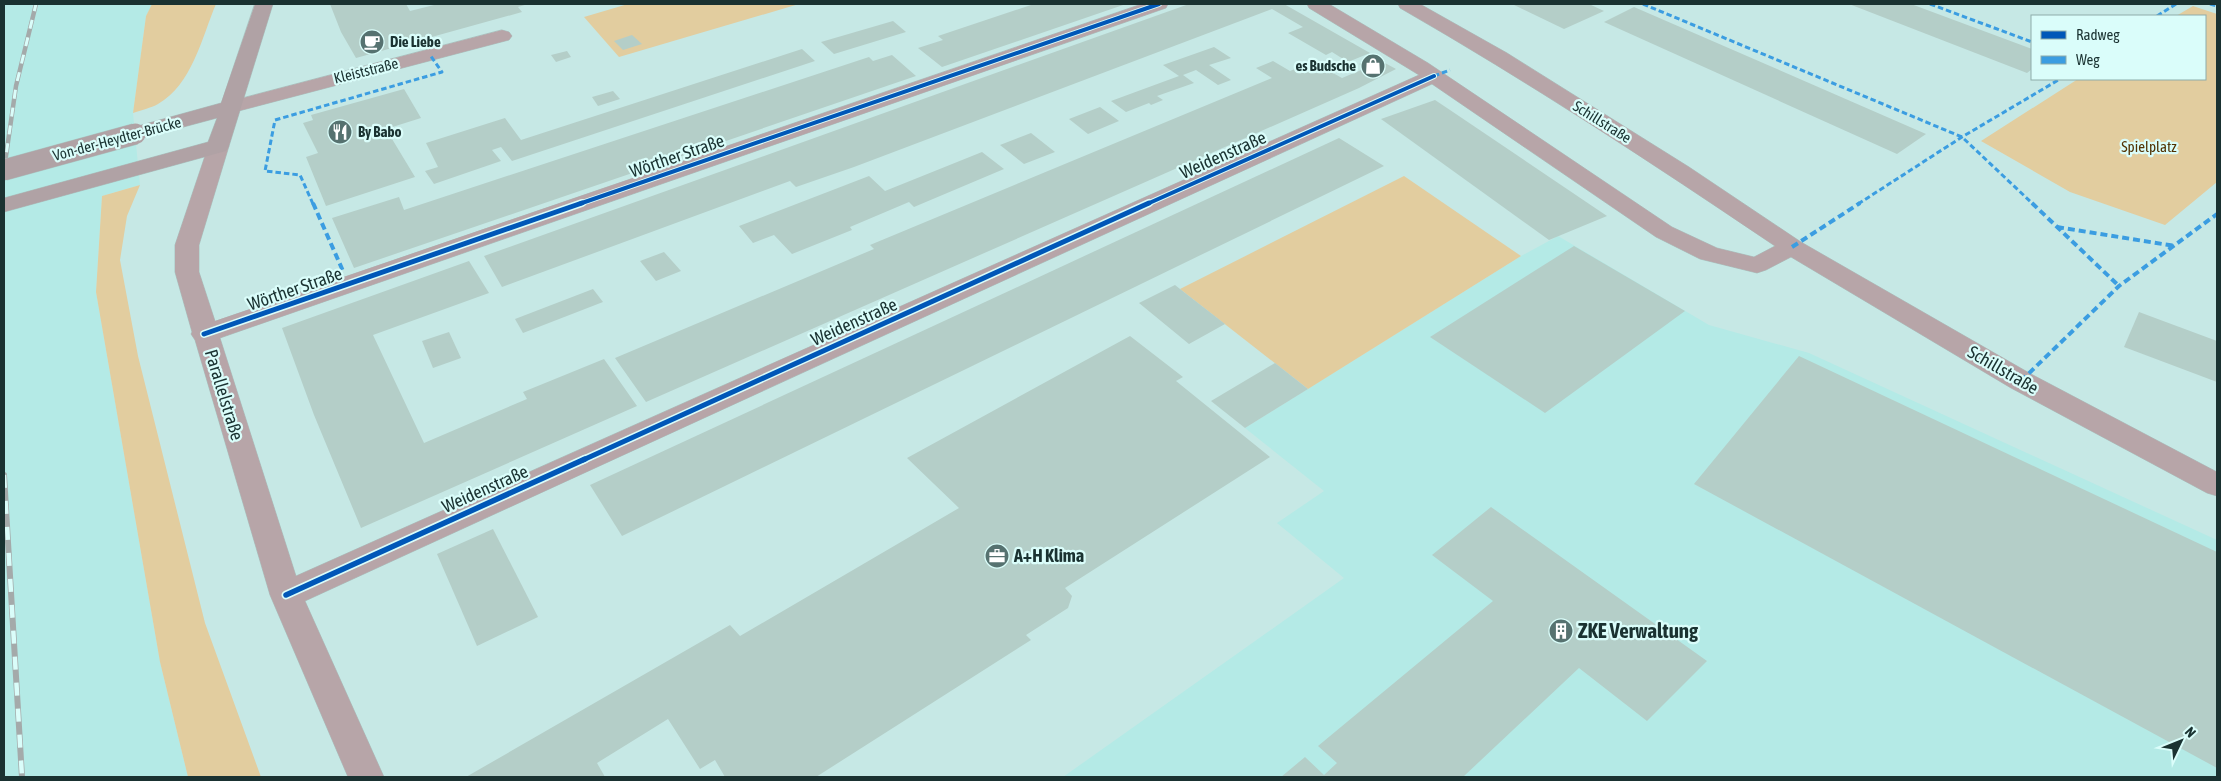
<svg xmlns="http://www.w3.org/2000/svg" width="2221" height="781" viewBox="0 0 2221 781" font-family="'Asap Condensed',sans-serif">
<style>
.built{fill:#b4eae6}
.green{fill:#e2cd9f}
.building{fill:#b4cec8}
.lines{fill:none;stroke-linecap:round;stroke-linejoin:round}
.street-casing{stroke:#aac5c2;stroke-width:1}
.secondary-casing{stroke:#aac5c2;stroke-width:1}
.street{fill:#b7a5a8;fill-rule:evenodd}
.secondary{fill:#b0a2a5;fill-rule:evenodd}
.rail-far1-casing{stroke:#a4aaaa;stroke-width:4.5}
.rail-casing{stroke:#a4aaaa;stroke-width:6}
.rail-far1{stroke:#dafdfa;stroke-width:3;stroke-dasharray:9;stroke-linecap:butt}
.rail{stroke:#dafdfa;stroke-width:4.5;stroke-dasharray:13;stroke-linecap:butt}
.secondary-bridge-casing{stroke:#aac5c2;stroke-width:22;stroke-linecap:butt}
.secondary-bridge{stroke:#b0a2a5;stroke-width:21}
.quiet-far1{stroke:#3b9de1;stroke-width:3;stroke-dasharray:5.5 3;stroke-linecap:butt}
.quiet{stroke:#3b9de1;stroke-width:4;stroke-dasharray:7 4;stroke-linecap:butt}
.cycleway-far2-casing{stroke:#dafdfa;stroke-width:6}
.cycleway-far1-casing{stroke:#dafdfa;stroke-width:8}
.cycleway-casing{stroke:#dafdfa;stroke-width:9}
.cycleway-far2{stroke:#0057b8;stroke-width:4}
.cycleway-far1{stroke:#0057b8;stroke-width:5}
.cycleway{stroke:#0057b8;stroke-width:5.5}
.labels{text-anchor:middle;stroke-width:4.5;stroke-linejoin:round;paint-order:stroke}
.far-poi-label{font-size:15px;font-weight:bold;fill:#1a3231;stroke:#dafdfa;text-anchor:start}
.far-street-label{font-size:15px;fill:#1a3231;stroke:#dafdfa}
.far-park-label{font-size:15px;fill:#513202;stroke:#dafdfa}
.street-label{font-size:18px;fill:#1a3231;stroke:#dafdfa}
.poi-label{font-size:18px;font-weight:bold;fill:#1a3231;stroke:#dafdfa;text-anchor:start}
.near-poi-label{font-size:21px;font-weight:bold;fill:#1a3231;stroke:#dafdfa;text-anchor:start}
</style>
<rect width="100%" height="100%" fill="#c6e8e5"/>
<!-- built -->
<g class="built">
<path d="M4,4H152L146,16L133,113L140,185L102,196L96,292L160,662L188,777H4Z"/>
<path d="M1558,236L1709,325L1809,353L2217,540V777H1063L1344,578L1277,523L1324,491L1245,428L1521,256Z"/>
</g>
<!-- green -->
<g class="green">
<path d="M152,4H216C202,37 192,85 158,104C151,108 141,110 133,113L146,16Z"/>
<path d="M628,4H799L619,57L584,17Z"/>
<path d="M2193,6L2217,14V182L2165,225L2070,192L1981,141L2078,79H2205V16H2176Z"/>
<path d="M1404,176L1521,256L1308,389L1180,289Z"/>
<path d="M140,185L127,216L120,260L138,356L205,623L261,777H188L160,662L96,292L102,196Z"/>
</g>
<!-- building -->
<g class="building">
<path d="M330,4H406L410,11L438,4H528L518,7L522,12L356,58L341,32Z"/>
<path d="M1034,4H1126L942,67L918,48L943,40L938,36Z"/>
<path d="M1189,4H1284L1370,53L1348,62L1332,52L1326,55L1288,33L1303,27L1272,9L854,167L796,187L790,181L502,287L484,256Z"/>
<path d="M1512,4H1589L1604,11L1564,29Z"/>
<path d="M1849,4H1911L2032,49V69L2027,73Z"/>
<path d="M1634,7L1770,66L1926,134L1897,154L1604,22Z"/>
<path d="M893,21L906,32L834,54L821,42Z"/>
<path d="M632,35L642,44L623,50L614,41Z"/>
<path d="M1214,47L1231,58L1209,65L1231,80L1218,85L1196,70L1183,75L1194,83L1157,96L1163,100L1151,105L1149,103L1126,112L1111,101L1179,76L1163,65Z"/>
<path d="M802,49L815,61L512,161L501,147L492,150L501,161L434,184L425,171L438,167L426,143L505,118L521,140Z"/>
<path d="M567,51L571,57L556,62L551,55Z"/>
<path d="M892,55L916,76L354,268L332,218L399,197L404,210L869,57L873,61Z"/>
<path d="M1374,57L1396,69L1359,88L646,402L615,358L874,249L870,245L1272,78L1256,68L1273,61L1290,71L1313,62L1342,78L1366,68L1359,64Z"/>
<path d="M404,89L421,118L386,129L415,177L326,206L306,157L318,153L303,123L313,120L311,115Z"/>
<path d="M613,91L620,99L598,106L592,97Z"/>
<path d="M1435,100L1450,110L1607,216L1549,240L1381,119Z"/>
<path d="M1100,107L1119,121L1088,134L1069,119Z"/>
<path d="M1031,133L1055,152L1024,164L1000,145Z"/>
<path d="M1339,138L1384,166L622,536L590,485Z"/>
<path d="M982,152L1004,169L914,207L909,202L850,227L852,230L792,254L774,235L753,243L739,226L869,176L885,191Z"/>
<path d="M1574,246L1685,311L1545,413L1430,337Z"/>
<path d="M664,252L681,271L656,281L640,261Z"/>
<path d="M469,261L489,293L373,335L424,443L527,399L523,392L604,359L637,406L361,528L314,415L282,328Z"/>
<path d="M1175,285L1180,289L1225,324L1189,344L1139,303Z"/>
<path d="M593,289L603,302L523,333L515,319Z"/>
<path d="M2139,312L2217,341V382L2124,347Z"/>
<path d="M449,332L461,358L433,368L422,341Z"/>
<path d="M1130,336L1183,377L1176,381L1270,457L1065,588L1072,596L1068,608L1026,635L1031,640L816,777H725L715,760L700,769L668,719L597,763L605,777H466L730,625L740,636L959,508L907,458Z"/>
<path d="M1799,356L2217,552V768L1694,484Z"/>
<path d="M1275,363L1308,389L1245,428L1211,401Z"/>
<path d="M1491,507L1707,661L1647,721L1579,668L1463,777H1281L1305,757L1324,775L1337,763L1318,746L1493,601L1432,555Z"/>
<path d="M493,529L538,617L477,646L437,554Z"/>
</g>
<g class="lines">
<defs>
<g id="street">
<path d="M1142,4H1168L1166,8L220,338L296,576L1419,75L1309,8L1307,4H1329L1428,63L1672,227L1717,248L1754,257L1775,246C1652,163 1529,82 1400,8L1398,4H1420L1507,53L1689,167L1801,242L2031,374L2217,472V496L2207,493L2011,388L1791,257L1766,270L1757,273L1700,259L1656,237L1432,84L305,601L384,777H348L270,595L195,340L191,334L192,332L175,272V245L210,141L218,139L226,141L229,146L199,245V272L215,321Z"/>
<path d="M502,30L509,32L512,36L509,40L231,113L224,111L221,107L224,103Z"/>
</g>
<path id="secondary" d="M255,4H273L229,146L226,151L4,212V198L208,142L217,118L135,140L127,139L124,134L127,129L221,103Z"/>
</defs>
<!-- street casing -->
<use href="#street" class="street-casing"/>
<!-- secondary casing -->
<use href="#secondary" class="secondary-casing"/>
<!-- street -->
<use href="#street" class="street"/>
<!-- secondary -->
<use href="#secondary" class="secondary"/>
<defs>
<path id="rail-far1" d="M4,170L16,86L36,4"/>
<path id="rail" d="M4,475L22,777"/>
</defs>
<!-- rail-far1 casing -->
<use href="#rail-far1" class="rail-far1-casing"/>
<!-- rail casing -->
<use href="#rail" class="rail-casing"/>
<!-- rail-far1 -->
<use href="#rail-far1" class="rail-far1"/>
<!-- rail -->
<use href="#rail" class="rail"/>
<defs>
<path id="secondary-bridge" d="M4,170L135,134"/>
</defs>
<!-- secondary-bridge casing -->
<use href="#secondary-bridge" class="secondary-bridge-casing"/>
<!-- secondary-bridge -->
<use href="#secondary-bridge" class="secondary-bridge"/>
<!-- quiet-far1 -->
<g class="quiet-far1">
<path d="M1643,4L1962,137L2033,204"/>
<path d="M1930,4L2032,42"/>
<path d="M2210,4L2217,6"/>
<path d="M2157,16L2176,4"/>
<path d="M1434,76L1450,70"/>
<path d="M313,204L300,175L265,171L275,120L442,72L430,55"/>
<path d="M1858,204L1962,137L2060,79"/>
</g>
<!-- quiet -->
<g class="quiet">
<path d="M313,203L343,271"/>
<path d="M2032,203L2119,286"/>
<path d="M2057,227L2175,246"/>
<path d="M1792,247L1860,203"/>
<path d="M2021,381L2119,286L2217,214"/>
</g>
<defs>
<g id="cycleway-far2">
<path d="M579,204L1159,4"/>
<path d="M1147,204L1434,76"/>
</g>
<g id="cycleway-far1">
<path d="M204,334L582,203"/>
<path d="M583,460L1149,203"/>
</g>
<path id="cycleway" d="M286,595L585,459"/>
</defs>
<!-- cycleway-far2 casing -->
<use href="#cycleway-far2" class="cycleway-far2-casing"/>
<!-- cycleway-far1 casing -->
<use href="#cycleway-far1" class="cycleway-far1-casing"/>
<!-- cycleway casing -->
<use href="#cycleway" class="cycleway-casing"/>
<!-- cycleway-far2 -->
<use href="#cycleway-far2" class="cycleway-far2"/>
<!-- cycleway-far1 -->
<use href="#cycleway-far1" class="cycleway-far1"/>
<!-- cycleway -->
<use href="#cycleway" class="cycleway"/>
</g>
<!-- icons -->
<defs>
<symbol id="cafe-disc" viewBox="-11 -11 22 22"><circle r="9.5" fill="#567270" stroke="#dafdfa"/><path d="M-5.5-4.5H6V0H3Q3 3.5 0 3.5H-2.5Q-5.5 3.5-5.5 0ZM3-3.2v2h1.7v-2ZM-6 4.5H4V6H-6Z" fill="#fff"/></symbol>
<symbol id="shop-disc" viewBox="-11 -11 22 22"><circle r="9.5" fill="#567270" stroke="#dafdfa"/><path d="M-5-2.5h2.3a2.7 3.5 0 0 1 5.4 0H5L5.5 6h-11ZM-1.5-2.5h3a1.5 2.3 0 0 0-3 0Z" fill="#fff"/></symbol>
<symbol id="restaurant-disc" viewBox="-11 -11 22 22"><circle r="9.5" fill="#567270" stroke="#dafdfa"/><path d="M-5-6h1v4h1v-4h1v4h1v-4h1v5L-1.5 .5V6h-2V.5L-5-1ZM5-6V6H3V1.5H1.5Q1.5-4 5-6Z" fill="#fff"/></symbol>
<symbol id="office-disc" viewBox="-11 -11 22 22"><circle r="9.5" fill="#567270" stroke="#dafdfa"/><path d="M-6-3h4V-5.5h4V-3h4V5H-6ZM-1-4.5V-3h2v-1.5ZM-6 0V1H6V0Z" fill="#fff"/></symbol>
<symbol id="building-disc" viewBox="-11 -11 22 22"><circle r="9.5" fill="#567270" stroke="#dafdfa"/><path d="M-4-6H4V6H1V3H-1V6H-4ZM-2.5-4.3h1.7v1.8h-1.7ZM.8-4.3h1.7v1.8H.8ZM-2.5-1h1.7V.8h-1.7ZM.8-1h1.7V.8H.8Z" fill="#fff"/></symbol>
</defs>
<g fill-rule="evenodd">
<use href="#cafe-disc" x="358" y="28" width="28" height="28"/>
<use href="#shop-disc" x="1359" y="52" width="28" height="28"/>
<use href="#restaurant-disc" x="326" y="118" width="28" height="28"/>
<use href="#office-disc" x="983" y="542" width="28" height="28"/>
<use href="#building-disc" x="1547" y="617" width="28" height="28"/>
</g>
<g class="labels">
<!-- far-poi labels -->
<g class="far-poi-label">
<text x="390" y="47">Die Liebe</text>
<text x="1356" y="71" text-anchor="end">es Budsche</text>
<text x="358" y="137">By Babo</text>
</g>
<!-- far-street labels -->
<g class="far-street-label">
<text transform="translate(366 71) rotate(-14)" y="5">Kleiststraße</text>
<text transform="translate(1602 122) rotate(32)" y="5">Schillstraße</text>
<text transform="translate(117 139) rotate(-15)" y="5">Von-der-Heydter-Brücke</text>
</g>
<!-- far-park labels -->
<g class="far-park-label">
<text x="2149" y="152">Spielplatz</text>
</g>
<!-- street labels -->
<g class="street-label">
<text transform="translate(1223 155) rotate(-24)" y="6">Weidenstraße</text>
<text transform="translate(677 156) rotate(-19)" y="6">Wörther Straße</text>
<text transform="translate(295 289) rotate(-19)" y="6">Wörther Straße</text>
<text transform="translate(854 322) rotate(-24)" y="6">Weidenstraße</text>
<text transform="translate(2003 370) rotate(30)" y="6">Schillstraße</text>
<text transform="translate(224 395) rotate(73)" y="6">Parallelstraße</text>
<text transform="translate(485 489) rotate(-24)" y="6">Weidenstraße</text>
</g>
<!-- poi labels -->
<g class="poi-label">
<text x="1014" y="562">A+H Klima</text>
</g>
<!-- near-poi labels -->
<g class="near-poi-label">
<text x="1578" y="638">ZKE Verwaltung</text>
</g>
</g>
<!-- border -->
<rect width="2221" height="781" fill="none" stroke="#1a3231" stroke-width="10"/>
<!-- legend -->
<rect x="2031" y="15" width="175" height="65" fill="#dafdfa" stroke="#8dacaa"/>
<rect x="2041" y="31" width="25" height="8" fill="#0057b8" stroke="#8dacaa"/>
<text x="2076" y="40" font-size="15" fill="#1a3231">Radweg</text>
<rect x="2041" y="56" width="25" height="8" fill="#3b9de1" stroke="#8dacaa"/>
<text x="2076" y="65" font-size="15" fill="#1a3231">Weg</text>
<!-- north arrow -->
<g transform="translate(2181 741) rotate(47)" stroke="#dafdfa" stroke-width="4" paint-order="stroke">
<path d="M0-4L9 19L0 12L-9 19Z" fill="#1a3231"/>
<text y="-8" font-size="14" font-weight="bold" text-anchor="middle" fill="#1a3231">N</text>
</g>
</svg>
